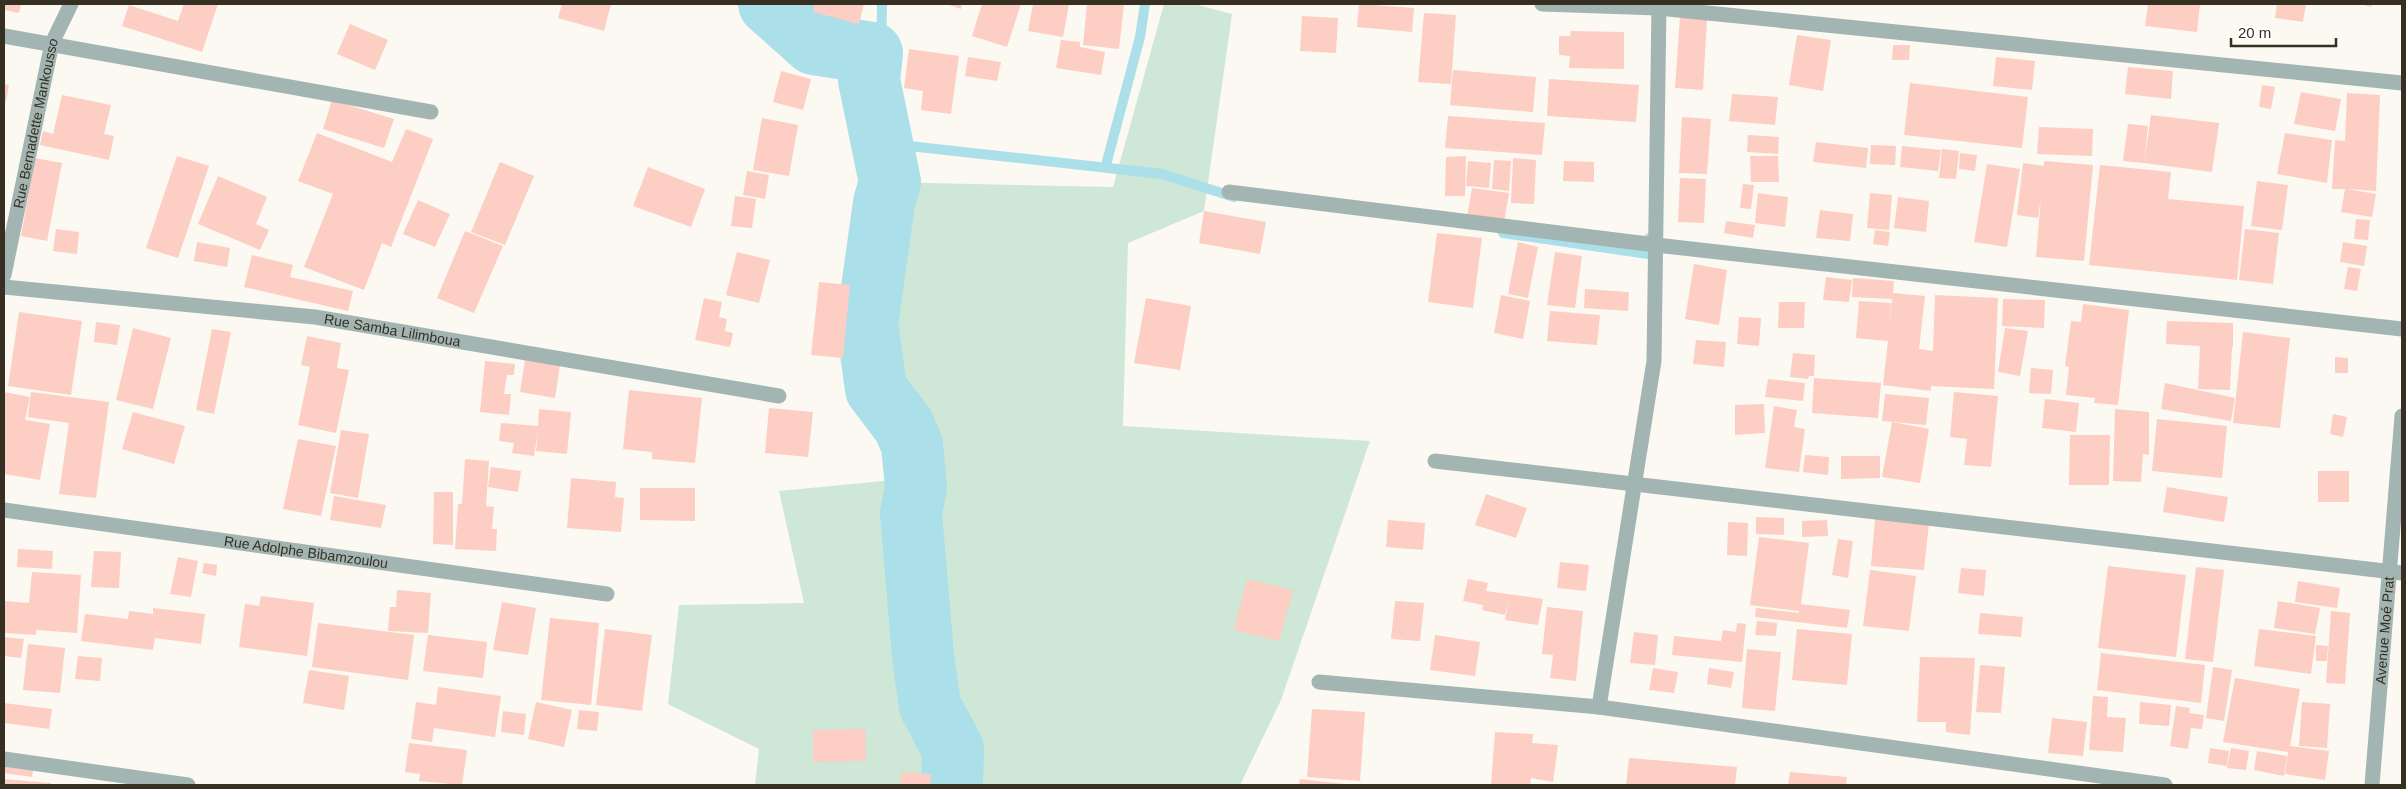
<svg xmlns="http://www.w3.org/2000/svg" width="2406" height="789" viewBox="0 0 2406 789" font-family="Helvetica,sans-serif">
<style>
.green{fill:#cee7d6}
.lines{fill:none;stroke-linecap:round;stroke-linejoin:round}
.stream{stroke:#abdfea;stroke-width:10}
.river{stroke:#abdfea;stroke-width:62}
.building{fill:#fdcec3}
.street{stroke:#a2b5b2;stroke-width:15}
.labels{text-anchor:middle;stroke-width:4;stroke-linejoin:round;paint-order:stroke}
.street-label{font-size:14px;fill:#362f22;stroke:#fff}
</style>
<rect width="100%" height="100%" fill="#fcf9f2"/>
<!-- green -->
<path class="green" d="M1164,4H1194L1232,14L1204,211L1128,243L1123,426L1370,441L1281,700L1240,785H755L759,749L668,704L679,605L804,603L779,491L894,480L883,182L1113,187Z"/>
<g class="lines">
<!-- stream -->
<g class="stream">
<path d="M881,64L882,4"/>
<path d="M900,145L1162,174L1234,197"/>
<path d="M1106,165L1140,37L1145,4"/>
<path d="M1503,233L1648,254L1649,238"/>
</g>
<!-- river -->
<path class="river" d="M769,4L814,44L872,53L869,80L890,182L884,203L867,324L876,389L904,426L912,445L916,487L911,513L923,656L930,706L953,749L952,785"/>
</g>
<!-- building -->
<g class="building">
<path d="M4,4H21L19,13L4,10Z"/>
<path d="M184,4H218L202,52L122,26L129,5L178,21Z"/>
<path d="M562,4H611L604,31L558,18Z"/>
<path d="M815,4H864L859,24L813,12Z"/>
<path d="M946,4H962L961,9Z"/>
<path d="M982,4H1021L1007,47L972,36Z"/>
<path d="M1033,4H1069L1063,37L1028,31Z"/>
<path d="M1087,4H1124L1119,49L1083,45Z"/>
<path d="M1359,4L1414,8L1412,32L1357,27Z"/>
<path d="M2148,4H2200L2197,32L2145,26Z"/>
<path d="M2277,4H2306L2303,22L2275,18Z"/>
<path d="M2360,4H2372L2371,7Z"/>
<path d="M1424,13L1456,15L1451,84L1418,82Z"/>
<path d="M1302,16L1338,18L1336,53L1300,51Z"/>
<path d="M1680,17L1707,19L1703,90L1675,88Z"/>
<path d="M350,24L388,40L375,70L337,54Z"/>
<path d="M1571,31L1624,32V69L1569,68L1570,56L1559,55V36H1570Z"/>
<path d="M1797,35L1831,40L1823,91L1789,85Z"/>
<path d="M1061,40L1080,42V47L1105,52L1101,75L1056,68Z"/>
<path d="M1893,45H1910L1909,60H1892Z"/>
<path d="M909,49L959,56L951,114L921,110L923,91L904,88Z"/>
<path d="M968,57L1001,62L997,81L965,76Z"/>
<path d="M1996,57L2035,61L2032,90L1993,86Z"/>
<path d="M2128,67L2173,71L2171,99L2125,94Z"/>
<path d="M1453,70L1536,77L1533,112L1450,105Z"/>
<path d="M781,71L811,79L803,110L773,102Z"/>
<path d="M1549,79L1639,85L1636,122L1547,116Z"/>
<path d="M1910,83L2028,97L2022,148L1904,135Z"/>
<path d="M4,84L9,85L6,102L4,101Z"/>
<path d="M2262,85L2275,87L2271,109L2259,107Z"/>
<path d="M2301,92L2341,99L2335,131L2294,124Z"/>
<path d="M2347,93L2380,95L2376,191L2347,189L2376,194L2372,217L2341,212L2345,189H2332L2335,140L2345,141Z"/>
<path d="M1732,94L1778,97L1775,125L1729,121Z"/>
<path d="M62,95L111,105L104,134L114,136L109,160L40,145L43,131L53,134Z"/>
<path d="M332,100L394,119L384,148L323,129Z"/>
<path d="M2151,115L2219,123L2212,172L2144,163Z"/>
<path d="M1448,116L1545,123L1542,155L1445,148Z"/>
<path d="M1682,117L1711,119L1707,174L1679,173Z"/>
<path d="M762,118L798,125L789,176L753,170Z"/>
<path d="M2128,124L2148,126L2144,163L2123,161Z"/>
<path d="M2039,127L2093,129L2092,156L2037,154Z"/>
<path d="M406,129L433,139L391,247L382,243L364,290L304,267L333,194L298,181L317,133L392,162Z"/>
<path d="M2285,133L2332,140L2327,183L2277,174Z"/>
<path d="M1748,135L1779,137L1778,154L1747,152Z"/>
<path d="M1816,142L1868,148L1866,168L1813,162Z"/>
<path d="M1871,145L1896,146L1895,165L1870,164Z"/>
<path d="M1902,146L1941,150L1938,171L1900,167Z"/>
<path d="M1942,149L1959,151L1956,179L1939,178Z"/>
<path d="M1960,153L1977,155L1975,171L1959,169Z"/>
<path d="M177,156L209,166L178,258L146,248Z"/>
<path d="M1466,156L1465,196H1445L1446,157Z"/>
<path d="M1750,156H1778L1779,182H1751Z"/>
<path d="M35,158L62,163L47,241L21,236Z"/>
<path d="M1513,158L1536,160L1534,204L1511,203Z"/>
<path d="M1494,160L1511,161L1509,191L1492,189Z"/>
<path d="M1468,161L1491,163L1489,188L1466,186Z"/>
<path d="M1564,161L1594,162V182L1563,181Z"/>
<path d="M2044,161L2093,165L2084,261L2036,257L2041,196L2038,218L2017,215L2023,163L2044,166Z"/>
<path d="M500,162L534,176L505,245L471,232Z"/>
<path d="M1987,164L2020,169L2007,247L1974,242Z"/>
<path d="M2100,165L2171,172L2168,199L2244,206L2237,280L2089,265Z"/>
<path d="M648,167L705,189L691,227L633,206Z"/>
<path d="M747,171L769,175L765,199L743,195Z"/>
<path d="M218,176L267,197L256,224L269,230L260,250L198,224Z"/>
<path d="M1680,178L1706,179L1704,223L1678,222Z"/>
<path d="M2257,181L2288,185L2282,230L2251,226Z"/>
<path d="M1743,184L1754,185L1751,209L1740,208Z"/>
<path d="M1472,188L1509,193L1504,222L1467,217Z"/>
<path d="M1758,193L1788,197L1785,227L1755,223Z"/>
<path d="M1870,193L1892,195L1889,230L1867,228Z"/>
<path d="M735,196L756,199L752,228L731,226Z"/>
<path d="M1898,197L1929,201L1926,232L1894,228Z"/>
<path d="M418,200L450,214L435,247L403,234Z"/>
<path d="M1820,210L1853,214L1850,241L1816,238Z"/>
<path d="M1204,211L1266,222L1260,254L1199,243Z"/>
<path d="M2356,219L2370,220L2368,240L2354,239Z"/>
<path d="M1726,221L1755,225L1753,238L1724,233Z"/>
<path d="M56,229L79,232L77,254L53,251Z"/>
<path d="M2245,229L2279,233L2273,284L2239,280Z"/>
<path d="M1875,230L1890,232L1888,246L1873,244Z"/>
<path d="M465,231L503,246L474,313L437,298Z"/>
<path d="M1437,233L1482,238L1473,308L1428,302Z"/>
<path d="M197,242L230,248L227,267L194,261Z"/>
<path d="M1518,242L1538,247L1528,298L1508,294Z"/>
<path d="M2343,242L2367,246L2364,266L2340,262Z"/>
<path d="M737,252L770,260L759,303L726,295Z"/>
<path d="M1555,252L1582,256L1575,308L1547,305Z"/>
<path d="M252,255L293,265L290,277L353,291L348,311L244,287Z"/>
<path d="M1694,264L1727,270L1719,325L1685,319Z"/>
<path d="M2348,267L2361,269L2357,291L2344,289Z"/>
<path d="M1826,277L1852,280L1849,302L1823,300Z"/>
<path d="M1853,278L1894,281L1893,293L1925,296L1919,349L1933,351L1935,295L1998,298L1994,389L1931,386V391L1883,385L1888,341L1856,338L1859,301L1891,303L1889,326L1892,299L1852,297Z"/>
<path d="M819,282L850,285L843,358L811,355Z"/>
<path d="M1585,289L1629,292L1628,311L1584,308Z"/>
<path d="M1501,295L1530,301L1523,339L1494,333Z"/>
<path d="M704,298L722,302L719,317L727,319L725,331L733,333L730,347L695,340Z"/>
<path d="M1146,298L1191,306L1180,370L1134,363Z"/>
<path d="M2003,299L2045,300L2044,328L2002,326Z"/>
<path d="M1779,302H1805L1804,328H1778Z"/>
<path d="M2083,304L2129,310L2118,405L2094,403L2095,398L2066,395L2069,367L2065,366L2071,321L2081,322Z"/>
<path d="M1550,311L1600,315L1597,345L1547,341Z"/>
<path d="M19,312L82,321L71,395L8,386Z"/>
<path d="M1739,317L1761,318L1759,346L1737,344Z"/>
<path d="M2167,321L2233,323V347L2216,346L2232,347L2230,390L2198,389L2200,346L2166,344Z"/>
<path d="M96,322L120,325L117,345L94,342Z"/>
<path d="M133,328L171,338L153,409L116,400Z"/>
<path d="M2005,328L2028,331L2020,376L1998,372Z"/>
<path d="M212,329L231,332L214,414L196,410Z"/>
<path d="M2243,332L2290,338L2280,428L2233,423Z"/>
<path d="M307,336L341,343L337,368L349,370L336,433L298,425L310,367L301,365Z"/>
<path d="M1696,340L1726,342L1724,367L1693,364Z"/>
<path d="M1793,353L1815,355L1814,376H1809L1808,379L1790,377Z"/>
<path d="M2335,357L2348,358V373H2335Z"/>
<path d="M525,360L560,365L555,398L520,392Z"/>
<path d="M485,361L515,364L514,375H507L504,394H511L509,415L480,412Z"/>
<path d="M2031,368L2053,370L2051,394L2029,393Z"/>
<path d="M1814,378L1881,383L1878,418L1812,413Z"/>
<path d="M1768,379L1805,383L1803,401L1765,397Z"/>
<path d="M2165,383L2235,398L2231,421L2161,409Z"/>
<path d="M629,390L702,398L695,463L652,459V452L623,449Z"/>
<path d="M4,392L30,397L25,420L50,424L40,480L4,474Z"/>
<path d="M31,392L109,402L96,498L59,494L69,423L28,417Z"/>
<path d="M1954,392L1998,396L1991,467L1964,465L1967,439L1950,437Z"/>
<path d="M1885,394L1929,398L1926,425L1882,421Z"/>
<path d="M2045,399L2079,403L2076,432L2042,428Z"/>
<path d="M1764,404L1765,433L1735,435V405Z"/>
<path d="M1774,406L1797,410L1794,427L1805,429L1799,472L1765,468Z"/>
<path d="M769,408L813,412L808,457L765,453Z"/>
<path d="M539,409L571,412L567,454L536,451L538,432L534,456L512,453L514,443L499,441L501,423L538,426Z"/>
<path d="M2115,409L2149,412V455L2143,454L2141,482L2113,481Z"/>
<path d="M133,412L185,426L174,464L122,449Z"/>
<path d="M2333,414L2347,417L2343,437L2330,434Z"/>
<path d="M2157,419L2227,426L2222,478L2152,471Z"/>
<path d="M1892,422L1929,429L1920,483L1882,477Z"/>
<path d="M341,430L369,434L358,498L330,493Z"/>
<path d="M2070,435H2110L2109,485H2069Z"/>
<path d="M298,439L336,446L321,516L283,509Z"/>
<path d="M1805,455L1829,457L1828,475L1803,472Z"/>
<path d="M1841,456H1880V478L1841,479Z"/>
<path d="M465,459L489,461L486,506L494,507L492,529H497L496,551L455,549L458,504H462Z"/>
<path d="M491,467L521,471L518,492L488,487Z"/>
<rect x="2318" y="471" width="31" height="31"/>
<path d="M571,478L616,482L615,497L624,498L621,532L567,528Z"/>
<path d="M2167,487L2228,497L2224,522L2163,512Z"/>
<path d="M640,488H695V521L640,520Z"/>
<path d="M434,492H453V545L433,544Z"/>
<path d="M1486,494L1527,508L1516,538L1475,525Z"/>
<path d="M334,496L386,505L381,528L330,520Z"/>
<path d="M1756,517L1784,518V535L1756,534Z"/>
<path d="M1875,519L1929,523L1924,570L1871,566Z"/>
<path d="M1388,520L1425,523L1423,550L1386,547Z"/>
<path d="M1827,520L1828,536L1802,537V521Z"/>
<path d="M1728,522L1748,523L1747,556L1727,555Z"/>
<path d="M1759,537L1809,543L1801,604L1850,610L1847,628L1755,617L1756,608L1799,613V611L1750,605Z"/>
<path d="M1838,539L1853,541L1848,578L1832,575Z"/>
<path d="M18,549L53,551L52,569L17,567Z"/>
<path d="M94,551L121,552L119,588L91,587Z"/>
<path d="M178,557L198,561L191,597L170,594Z"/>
<path d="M1560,562L1589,565L1586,591L1557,588Z"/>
<path d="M204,563L217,565L216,576L202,573Z"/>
<path d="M2108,566L2186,575L2176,657L2098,648Z"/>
<path d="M2196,567L2224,570L2213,662L2185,659Z"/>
<path d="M1961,568L1986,570L1984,596L1958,593Z"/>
<path d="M1870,570L1916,576L1909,631L1863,626Z"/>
<path d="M32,572L81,575L77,633L36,630V635L4,633V601L29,603Z"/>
<path d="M1247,579L1293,590L1279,641L1234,630Z"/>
<path d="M1468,579L1488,583L1486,591L1543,599L1538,625L1505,620L1509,599L1505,615L1482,610L1483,605L1463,601Z"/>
<path d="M2298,581L2340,588L2337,608L2295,602Z"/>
<path d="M397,590L431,593L428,633L388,631L390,607H396Z"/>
<path d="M261,596L314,603L307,656L239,647L245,604L259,606Z"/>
<path d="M1395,601L1424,603L1420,641L1391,639Z"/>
<path d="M2278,601L2320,608L2315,634L2274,628Z"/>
<path d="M502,602L536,608L528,655L493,650Z"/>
<path d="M1547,607L1583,611L1576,681L1550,678L1553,655L1542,654Z"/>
<path d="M153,608L205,614L201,644L155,638L153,650L81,641L85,614L128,619L129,611L153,614Z"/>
<path d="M2331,611L2350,613L2345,684L2326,683Z"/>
<path d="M1980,613L2023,617L2021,637L1978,634Z"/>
<path d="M550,618L599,623L591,705L541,700Z"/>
<path d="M1757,621L1777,623L1776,636L1755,635Z"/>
<path d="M318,623L414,635L408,680L312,667Z"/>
<path d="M1737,623L1746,624L1742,662L1672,655L1674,636L1721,641L1723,630L1736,632Z"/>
<path d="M605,629L652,635L642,711L596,705Z"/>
<path d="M1797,629L1852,634L1847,685L1792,680Z"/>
<path d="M2259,629L2316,636L2311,674L2254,666Z"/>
<path d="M1634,632L1658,635L1655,665L1630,663Z"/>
<path d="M428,635L487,642L483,678L423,671Z"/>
<path d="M1435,635L1480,642L1475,676L1430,670Z"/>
<path d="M4,637L24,639L21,658L4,656Z"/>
<path d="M28,644L65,648L60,693L23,690Z"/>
<path d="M2316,645L2328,646L2327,661H2316Z"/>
<path d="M1747,649L1781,652L1775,711L1742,708Z"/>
<path d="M2101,653L2205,665L2201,703L2097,690Z"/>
<path d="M78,656L102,658L100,681L75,679Z"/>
<path d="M1920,657L1975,658L1970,735L1946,732V722H1917Z"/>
<path d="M1980,665L2005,667L2001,713L1976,712Z"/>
<path d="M2213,667L2232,670L2224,721L2206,718Z"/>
<path d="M1653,668L1678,672L1674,693L1649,690Z"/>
<path d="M1709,668L1734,672L1731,688L1707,684Z"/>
<path d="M309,670L349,676L344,710L303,703Z"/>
<path d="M2235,678L2300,689L2290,746L2329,751L2325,780L2285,774L2288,752L2223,742Z"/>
<path d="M438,687L501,696L495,737L434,728L432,742L411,739L416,702L436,705Z"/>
<path d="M2093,696L2108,697L2107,717L2126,718L2123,752L2089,750Z"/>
<path d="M536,702L572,710L564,747L528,739Z"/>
<path d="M2140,702L2171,705L2169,726L2139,724Z"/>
<path d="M2302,702L2330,704L2327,748L2299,746Z"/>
<path d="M4,703L52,709L49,729L4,723Z"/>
<path d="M2176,706L2190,708L2189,713L2204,715L2202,729L2191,728L2188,749L2170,746Z"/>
<path d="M1312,709L1365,712L1360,781L1307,777Z"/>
<path d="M579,710L599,712L597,731L577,729Z"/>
<path d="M503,711L526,714L524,735L501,732Z"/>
<path d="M2052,718L2087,722L2083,756L2048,753Z"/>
<path d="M865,729L866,761L813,762V730Z"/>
<path d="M1495,732L1533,734L1532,743L1558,745L1553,782L1531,778L1530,785H1491Z"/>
<path d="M409,743L467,750L462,785L419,781L420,774L405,772Z"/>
<path d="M2210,748L2229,751L2227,766L2208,763Z"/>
<path d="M2231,748L2249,751L2246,770L2227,768Z"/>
<path d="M2257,751L2287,756L2284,776L2254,770Z"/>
<path d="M1629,758L1737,767L1735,785H1626Z"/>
<path d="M4,760L34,764L32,777L4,773Z"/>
<path d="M901,772L931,774L930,785H900Z"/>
<path d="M1790,772L1847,777L1846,785H1788Z"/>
<path d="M4,779L51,783V785H4Z"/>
<path d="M1300,779L1345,784V785H1299Z"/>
</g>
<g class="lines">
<!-- street -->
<g class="street">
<path d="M1542,4L1658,8L2402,83"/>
<path d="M4,36L431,112"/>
<path d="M1229,192L1656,245L2402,329"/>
<path id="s1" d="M4,275L52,43L71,4"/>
<path id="s2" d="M4,287L315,317L779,396"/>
<path d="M1435,461L2402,573"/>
<path id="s3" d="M4,510L607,594"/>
<path d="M1319,682L1599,707L2165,785"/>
<path d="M1599,707L1654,361L1659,4"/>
<path d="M4,759L188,785"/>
<path id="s4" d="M2372,785L2402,416"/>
</g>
</g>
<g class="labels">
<!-- street labels -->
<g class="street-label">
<text dy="5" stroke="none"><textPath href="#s1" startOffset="155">Rue Bernadette Mankousso</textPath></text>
<text dy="5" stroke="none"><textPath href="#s2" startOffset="391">Rue Samba Lilimboua</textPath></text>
<text dy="5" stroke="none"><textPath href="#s3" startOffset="305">Rue Adolphe Bibamzoulou</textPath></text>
<text dy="5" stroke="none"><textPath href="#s4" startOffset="155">Avenue Moé Prat</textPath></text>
</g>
</g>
<!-- border -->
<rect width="2406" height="789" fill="none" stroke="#362f22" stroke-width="10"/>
<!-- scale -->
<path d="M2231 38v8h105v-8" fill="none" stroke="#362f22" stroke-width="2.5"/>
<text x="2238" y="38" font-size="15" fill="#362f22" stroke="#ffffff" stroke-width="4" paint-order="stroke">20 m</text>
</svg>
